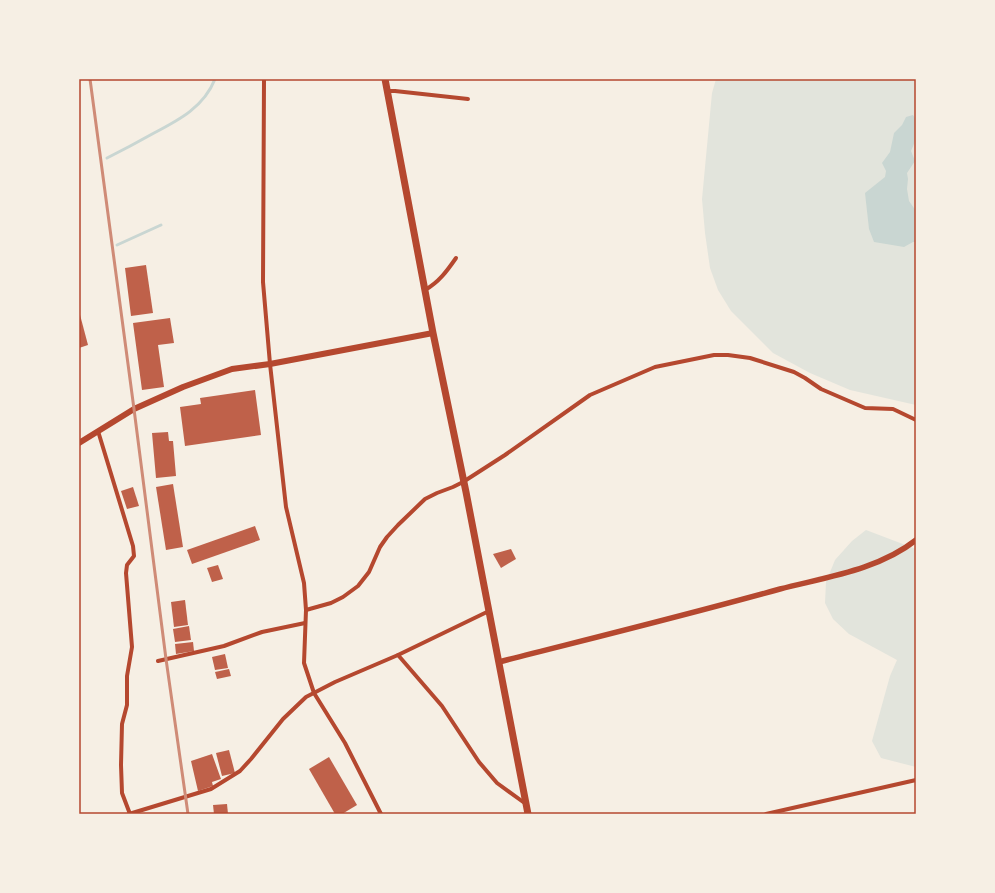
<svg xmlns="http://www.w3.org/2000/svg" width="995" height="893" viewBox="0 0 995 893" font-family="'Work Sans',sans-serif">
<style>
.green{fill:#e2e4dc}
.water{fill:#c9d6d2}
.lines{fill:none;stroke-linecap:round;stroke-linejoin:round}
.stream{stroke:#c9d6d2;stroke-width:3}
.building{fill:#bf614a}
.minor{stroke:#b5482f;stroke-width:4}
.tertiary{stroke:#b5482f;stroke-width:5.5}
.secondary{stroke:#b5482f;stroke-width:6}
.trunk{stroke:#b5482f;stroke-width:7}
.rail{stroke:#cf8b77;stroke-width:3}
.neatline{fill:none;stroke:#b5482f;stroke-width:1.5}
</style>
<rect width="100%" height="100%" fill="#f6efe4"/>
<!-- green -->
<g class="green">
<path d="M716,79H916V405L850,390L810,373L773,353L731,311L718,290L710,268L705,233L702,199L712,93Z"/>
<path d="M866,530L916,549V767L881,758L872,741L890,676L897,660L849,634L833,619L825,603L826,582L835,560L852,541Z"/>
</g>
<!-- water -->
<path class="water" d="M913,115C920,126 916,141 911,151L915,161L907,173L908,179L907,189L909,201L916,211V242H913L904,247L874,242L869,229L865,193L885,177L886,171L882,163L890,152L894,133L902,125L906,117Z"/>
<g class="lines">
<!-- stream -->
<g class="stream">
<path d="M107,158C123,150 138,142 154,133C179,120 204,107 215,79"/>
<path d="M117,245L161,225"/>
</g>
</g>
<!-- building -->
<g class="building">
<path d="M146,265L153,313L131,316L125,268Z"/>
<path d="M79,311L88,345L79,348Z"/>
<path d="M170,318L174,343L158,345L164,387L142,390L133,323Z"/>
<path d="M255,390L261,435L185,446L180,407L201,404L200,398Z"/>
<path d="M168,432L169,441H173L176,476L156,478L152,433Z"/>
<path d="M173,484L183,547L166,550L156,487Z"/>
<path d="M133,487L139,506L127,509L121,491Z"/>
<path d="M255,526L260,540L192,564L187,550Z"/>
<path d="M511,549L516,559L501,568L493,554Z"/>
<path d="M218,565L223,579L212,582L207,568Z"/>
<path d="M185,600L188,625L174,627L171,602Z"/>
<path d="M189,626L191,640L175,642L173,629Z"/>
<path d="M193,642L194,651L176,654L175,644Z"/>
<path d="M225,654L228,668L215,670L212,657Z"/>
<path d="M229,669L231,676L217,679L215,672Z"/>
<path d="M229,750L235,773L222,776L216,753Z"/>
<path d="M212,754L221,779L212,782L213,786L198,791L191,761Z"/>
<path d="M329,757L357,805L342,814H335L309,769Z"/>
<path d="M227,804L228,814H214L213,805Z"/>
</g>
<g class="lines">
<!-- minor -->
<g class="minor">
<path d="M264,79L263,282L270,364L286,507L304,583L306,610L304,663L314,693L345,743L381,814"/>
<path d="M387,91H395L468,99"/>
<path d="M425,290C439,282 447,271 456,258"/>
<path d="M98,431L133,546L134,556L127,565L126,573L132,647L127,676V705L122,724L121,765L122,793L130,814"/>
<path d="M306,610L331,603L343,597L358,586L369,572L380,547L387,537L398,525L425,499L437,493L453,487L463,482L505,455L590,395L655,367L714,355H728L750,358L794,372L805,378L821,389L865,408L893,409L916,420"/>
<path d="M398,655L442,706L479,762L497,783L526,804"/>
<path d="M158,661L224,646L262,632L305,623"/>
<path d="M129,814L211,789L240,771L251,759L283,719L306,697L335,682L398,655L489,611"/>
<path d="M766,814L916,780"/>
</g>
<!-- tertiary -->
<path class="tertiary" d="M499,662C593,638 687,615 780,589C826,577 878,570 916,540"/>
<!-- secondary -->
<path class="secondary" d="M79,443L134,409L183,387L232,369L270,364L433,333"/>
<!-- trunk -->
<path class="trunk" d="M385,79L433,333L466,492L528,814"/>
<!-- rail -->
<path class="rail" d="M90,79L134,409L166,659L188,814"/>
</g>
<!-- border -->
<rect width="995" height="893" fill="none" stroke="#f6efe4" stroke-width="160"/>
<rect x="80" y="80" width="835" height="733" class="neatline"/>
</svg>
